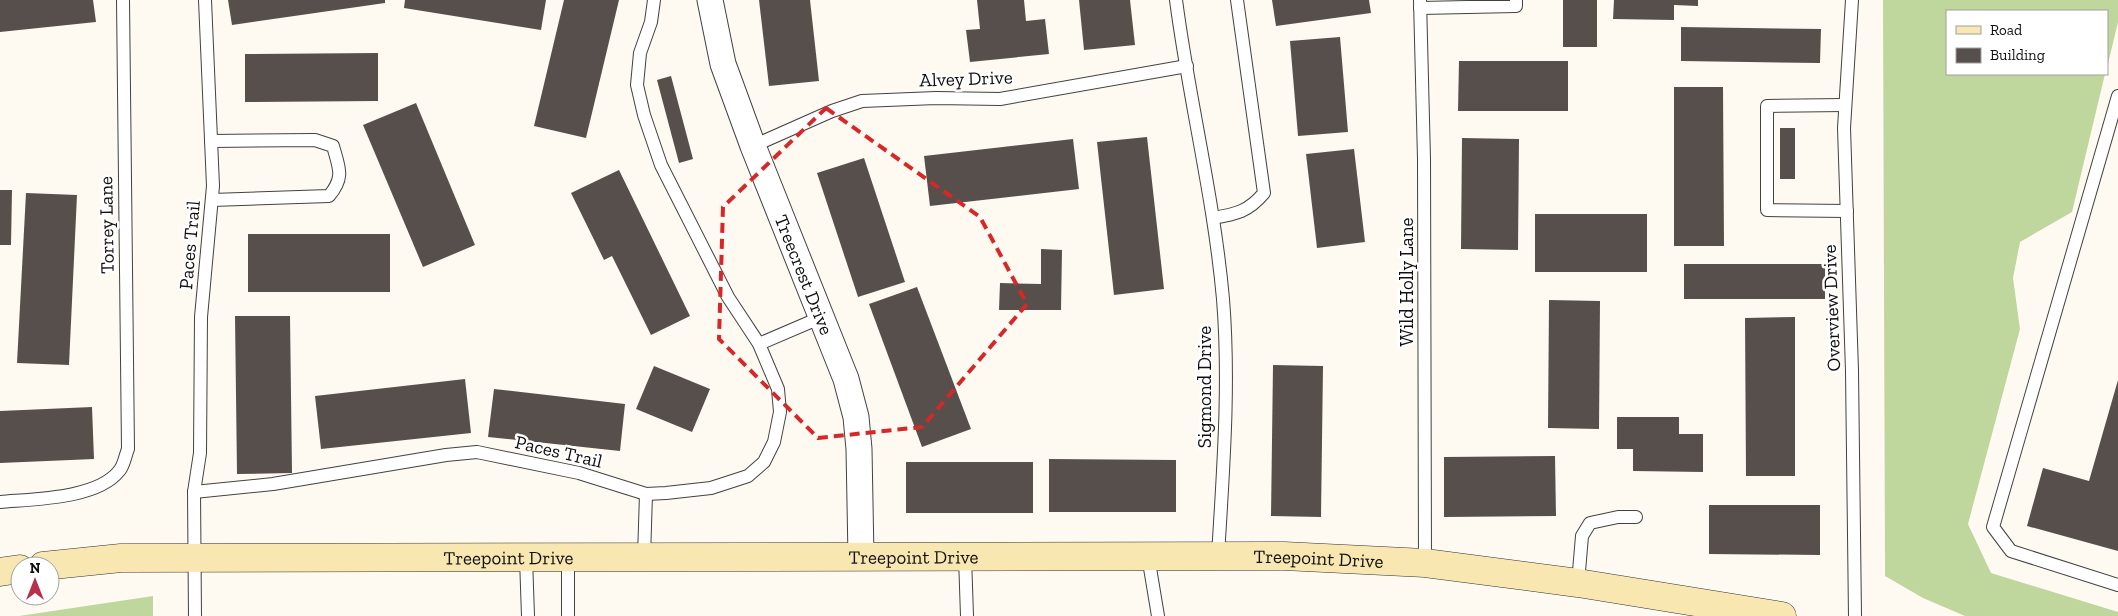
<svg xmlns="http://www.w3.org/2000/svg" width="2118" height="616" viewBox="0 0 2118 616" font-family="'Zilla Slab',serif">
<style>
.forest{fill:#bfd79d}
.building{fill:#574f4c}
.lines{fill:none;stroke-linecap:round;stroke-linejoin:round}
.lane-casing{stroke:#424242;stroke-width:14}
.street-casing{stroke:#424242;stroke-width:27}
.secondary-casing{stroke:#313131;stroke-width:29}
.lane{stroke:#fff;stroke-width:12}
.street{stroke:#fff;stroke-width:25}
.secondary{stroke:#f9e7b1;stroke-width:28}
.marked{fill:none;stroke:#d62828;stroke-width:4;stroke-dasharray:10 6;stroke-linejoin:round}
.labels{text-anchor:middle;stroke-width:5;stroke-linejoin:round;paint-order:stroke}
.street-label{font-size:19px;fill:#0f0f0f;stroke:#fff}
</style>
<rect width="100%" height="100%" fill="#fefaf2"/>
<!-- forest -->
<g class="forest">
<path d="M1883,0H2118V22L2107,68V11H1947V74H2105L2072,212L2020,242L2013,278L2020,329L1968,524L1991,573L2118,612V616H1965L1923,598L1885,576Z"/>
<path d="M153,596V616H19Z"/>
</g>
<!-- building -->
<g class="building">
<path d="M0,0H93L96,22L0,32Z"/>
<path d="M228,0H385V3L232,25Z"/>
<path d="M405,0H546L541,30L404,8Z"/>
<path d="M564,0H619L586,138L534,126Z"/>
<path d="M759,0H810L819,81L769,86Z"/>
<path d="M977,0H1024L1026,21L1045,19L1049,54L970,62L966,30L980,29Z"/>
<path d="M1079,0H1130L1135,45L1084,50Z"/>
<path d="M1272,0H1369L1371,13L1276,26Z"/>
<rect x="1563" y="0" width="34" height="47"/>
<path d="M1614,0H1698V6L1674,5V20L1613,19Z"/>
<path d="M1681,27L1821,29L1820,63L1681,61Z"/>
<path d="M1340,37L1348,132L1298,136L1290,41Z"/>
<path d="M378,53V101L245,102V54Z"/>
<path d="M1459,61H1568V111H1458Z"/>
<path d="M671,76L693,159L679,163L657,80Z"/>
<path d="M1674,87H1723L1724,246H1674Z"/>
<path d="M416,103L475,245L423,267L363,125Z"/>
<rect x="1780" y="128" width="15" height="51"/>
<path d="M1147,137L1164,289L1114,295L1097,142Z"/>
<path d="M1462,138L1519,139L1518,250L1461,249Z"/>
<path d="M1073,139L1079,189L930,206L924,156Z"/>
<path d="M1354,149L1365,242L1317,248L1306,154Z"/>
<path d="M864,158L905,282L858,297L817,173Z"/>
<path d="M619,170L690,316L651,335L612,256L604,260L571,193Z"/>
<path d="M0,190H12L11,245H0Z"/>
<path d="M26,193L77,195L69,365L17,363Z"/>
<rect x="1535" y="214" width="112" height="58"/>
<rect x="248" y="234" width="142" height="58"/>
<path d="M1041,249L1062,250L1061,310H999L1000,283L1041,284Z"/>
<rect x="1684" y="264" width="141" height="35"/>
<path d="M917,287L971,429L922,447L869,304Z"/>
<path d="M1549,300L1600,301L1599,429L1548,428Z"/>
<path d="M235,316H290L292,473L237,474Z"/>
<path d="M1795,317V476H1746L1745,318Z"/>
<path d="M1273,365L1323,366L1321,517L1271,516Z"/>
<path d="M654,366L710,389L692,432L636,409Z"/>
<path d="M465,379L471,433L321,449L315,396Z"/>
<path d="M2118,380V551L2027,526L2043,468L2089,481Z"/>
<path d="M494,389L625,404L620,451L488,437Z"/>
<path d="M92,407L94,459L0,463V411Z"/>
<path d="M1617,417H1679V434H1703V472L1633,471V449H1617Z"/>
<path d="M1555,456L1556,516L1444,517V457Z"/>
<path d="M1049,459L1176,460V512H1049Z"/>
<rect x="906" y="462" width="127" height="51"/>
<path d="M1709,505H1820V555L1709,554Z"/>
</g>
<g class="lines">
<defs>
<g id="lane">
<path d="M1176,0C1189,100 1214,198 1223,299C1230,385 1223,471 1218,556"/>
<path d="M1420,0L1424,159L1425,563"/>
<path d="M1852,0L1844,128L1852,371L1855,616"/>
<path d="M1420,8L1516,6V0"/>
<path d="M2118,96L1993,527L2011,551L2118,585"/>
<path d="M1845,105L1767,106V210L1847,211"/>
<path d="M211,141L315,140L333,146C339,168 345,177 329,196L212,200"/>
<path d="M753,146L832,111L862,101L936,98L1000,99L1187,66"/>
<path d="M1213,218C1236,214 1248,212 1264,193L1237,0"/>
<path d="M759,344L822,317"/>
<path d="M194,492L273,484L446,455L477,452L579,473L646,494L666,493L711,488L748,476L764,462L774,442L780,412L778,389L759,344L728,297L661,165L644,115L637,85L640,53L651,22L654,0"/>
<path d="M0,502C33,499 97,499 119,471C124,466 125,456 128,449L123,0"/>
<path d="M1148,556L1158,616"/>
<path d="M644,557L646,494"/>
<path d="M965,557L967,616"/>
<path d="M526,558L528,616"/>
<path d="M1578,583L1582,536L1590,523L1618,517H1636"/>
<path d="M195,616L194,492L200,453L201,317L213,186L205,0"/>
<path d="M568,616V558"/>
</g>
<g id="street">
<path id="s1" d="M710,0L723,64L753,146L846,379L856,417L859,449L861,557"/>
</g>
<g id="secondary">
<path id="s2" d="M43,566L121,558L1284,556L1425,563L1578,583L1782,616"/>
<path d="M0,572L20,569"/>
</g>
</defs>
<!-- lane casing -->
<use href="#lane" class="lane-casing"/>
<!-- street casing -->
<use href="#street" class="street-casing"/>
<!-- secondary casing -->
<use href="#secondary" class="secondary-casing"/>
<!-- lane -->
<use href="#lane" class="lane"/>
<!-- street -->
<use href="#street" class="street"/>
<!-- secondary -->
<use href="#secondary" class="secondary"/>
</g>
<!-- marked area -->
<path class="marked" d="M826,108L980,217L1027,304L922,427L818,438L719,339L723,207Z"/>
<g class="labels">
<!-- street labels -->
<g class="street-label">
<text transform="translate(966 78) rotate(-2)" y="7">Alvey Drive</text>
<text transform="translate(106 225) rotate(-91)" y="7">Torrey Lane</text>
<text transform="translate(189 245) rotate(-85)" y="7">Paces Trail</text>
<text dy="7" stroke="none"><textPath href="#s1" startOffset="291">Treecrest Drive</textPath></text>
<text transform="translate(1406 282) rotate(-90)" y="7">Wild Holly Lane</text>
<text transform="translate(1831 308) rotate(-92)" y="7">Overview Drive</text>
<text transform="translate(1204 387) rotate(-90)" y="7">Sigmond Drive</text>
<text transform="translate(559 451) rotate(13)" y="7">Paces Trail</text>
<text dy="7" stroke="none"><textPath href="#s2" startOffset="871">Treepoint Drive</textPath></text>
<text dy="7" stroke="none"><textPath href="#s2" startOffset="466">Treepoint Drive</textPath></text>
<text dy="7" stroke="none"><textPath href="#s2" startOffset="1276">Treepoint Drive</textPath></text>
</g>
</g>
<!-- legend -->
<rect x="1946" y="10" width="162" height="65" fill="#ffffff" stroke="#9f9f9f"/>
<rect x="1956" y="26" width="25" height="8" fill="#f9e7b1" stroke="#9f9f9f"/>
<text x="1990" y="35" font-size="15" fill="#0f0f0f">Road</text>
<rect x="1956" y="48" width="25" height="15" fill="#574f4c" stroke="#9f9f9f"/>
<text x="1990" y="60" font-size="15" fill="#0f0f0f">Building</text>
<!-- north arrow -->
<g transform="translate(35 581)"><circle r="24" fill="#ffffff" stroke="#9f9f9f"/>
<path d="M0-4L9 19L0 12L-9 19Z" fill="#b63049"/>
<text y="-8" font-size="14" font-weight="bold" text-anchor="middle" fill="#0f0f0f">N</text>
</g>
</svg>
